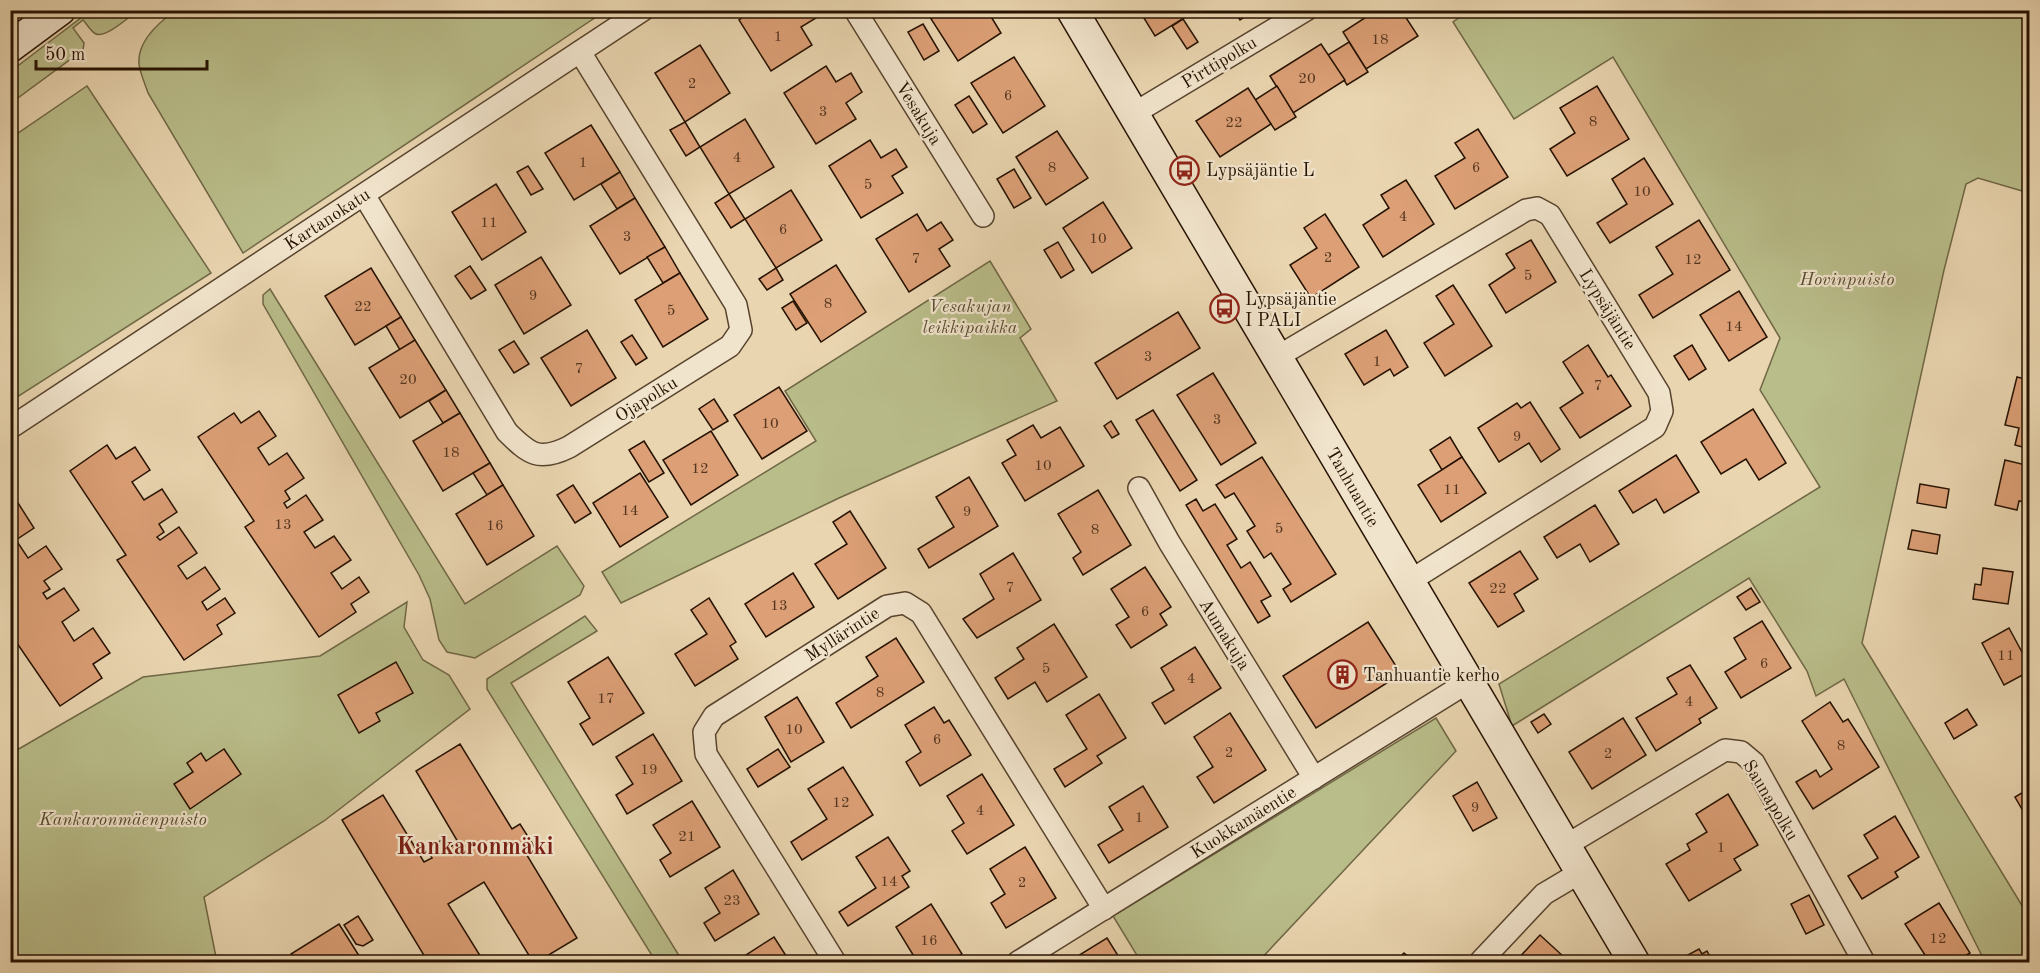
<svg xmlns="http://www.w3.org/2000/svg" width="2040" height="973" viewBox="0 0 2040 973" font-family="'Old Standard TT',serif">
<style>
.green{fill:#b9bd8a;stroke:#706846;stroke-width:1.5}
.building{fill:#dc9f76;stroke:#261201;stroke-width:1.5}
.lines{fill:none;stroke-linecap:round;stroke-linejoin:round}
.street-casing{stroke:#57432d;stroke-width:24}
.secondary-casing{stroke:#261201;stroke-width:33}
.street{stroke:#f1e4cc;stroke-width:21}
.secondary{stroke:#f1e4cc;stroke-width:30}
.labels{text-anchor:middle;stroke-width:4.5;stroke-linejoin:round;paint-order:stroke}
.number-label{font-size:15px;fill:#54351e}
.street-label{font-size:18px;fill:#261201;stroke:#f1e4cc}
.poi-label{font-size:18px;fill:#261201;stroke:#f1e4cc;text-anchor:start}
.park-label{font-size:18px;font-style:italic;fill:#594e31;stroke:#f1e4cc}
.district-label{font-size:24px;font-weight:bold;fill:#7a1f14;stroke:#f1e4cc}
</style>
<rect width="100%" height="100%" fill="#e9d5b0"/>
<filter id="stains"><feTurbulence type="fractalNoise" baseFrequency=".00333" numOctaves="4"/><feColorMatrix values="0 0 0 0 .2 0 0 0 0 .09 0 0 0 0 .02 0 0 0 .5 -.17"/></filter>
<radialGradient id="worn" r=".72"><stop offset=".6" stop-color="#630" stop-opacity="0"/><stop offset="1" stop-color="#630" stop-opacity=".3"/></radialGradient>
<!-- green -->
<g class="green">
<path d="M1470,10L2029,11V193L1978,178L1966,184L1944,270L1862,643L2029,917V962H1972L1982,956L1844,679L1816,696L1807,671L1749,578L1512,726L1499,684L1820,487L1760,390L1780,338L1613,57L1514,119L1453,22Z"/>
<path d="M90,11H137C129,17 106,38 96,34C91,32 87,24 83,20L73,28L84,43L83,50L11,103V71Z"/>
<path d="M175,11V10L605,11L243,253L148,93C145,84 140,73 139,64C137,41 158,23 175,11Z"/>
<path d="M87,86L211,273L11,401V138Z"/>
<path d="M990,261L1031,329L1020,338L1057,401L839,498L621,603L602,572L816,441L785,391Z"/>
<path d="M270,289L465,604L557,546L584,586L580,595L475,658L447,652L439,640L430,599L419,575L263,304V295Z"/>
<path d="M407,602L404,627L423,660L449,675L470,709L324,821L204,897L217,962H11L10,754L143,677L320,656Z"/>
<path d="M585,616L597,631L511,683L683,962H656L487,689V679Z"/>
<path d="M1436,718L1456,751L1258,962H1141L1113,916Z"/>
</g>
<!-- building -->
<g class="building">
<path d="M753,10H812L816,18L801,27L812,45L771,71L739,20Z"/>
<path d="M987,10L1001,33L958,61L926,11Z"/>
<path d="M1139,10H1197L1155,36Z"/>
<path d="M1234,10H1255L1240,20Z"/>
<path d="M1377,10H1401L1418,36L1366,69L1343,32Z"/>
<path d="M1183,19L1198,42L1187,49L1172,26Z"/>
<path d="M923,24L939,51L924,60L908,32Z"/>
<path d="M1349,42L1368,72L1347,85L1328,55Z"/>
<path d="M1321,44L1345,80L1293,113L1270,76Z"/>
<path d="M700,45L730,93L685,122L655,73Z"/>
<path d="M1014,57L1045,106L1003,133L971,83Z"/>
<path d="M826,66L836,82L851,73L862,92L846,103L856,119L816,144L784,93Z"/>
<path d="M1277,86L1296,117L1275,130L1255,100Z"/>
<path d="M1597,86L1629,139L1567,176L1550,149L1575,133L1560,108Z"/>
<path d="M1248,88L1271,124L1220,157L1196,121Z"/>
<path d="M969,96L987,124L973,133L955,105Z"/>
<path d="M745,119L774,167L729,194L700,147Z"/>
<path d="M685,122L700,147L686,156L670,130Z"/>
<path d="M591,125L620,172L574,200L545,153Z"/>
<path d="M1478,129L1508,177L1455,209L1435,176L1465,158L1455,143Z"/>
<path d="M1057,131L1088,178L1046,205L1016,157Z"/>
<path d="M870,140L881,158L896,149L907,167L892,176L903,193L861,218L829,166Z"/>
<path d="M1644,158L1673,204L1610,243L1597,223L1627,204L1612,179Z"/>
<path d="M528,166L543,189L531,195L517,172Z"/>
<path d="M1014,169L1031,198L1014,208L997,179Z"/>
<path d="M620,172L635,198L617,209L601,184Z"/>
<path d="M1406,180L1434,224L1383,257L1363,225L1389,208L1381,195Z"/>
<path d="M496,184L526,232L482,260L452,212Z"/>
<path d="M791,190L822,240L776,268L745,219Z"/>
<path d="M729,194L745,219L731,228L715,203Z"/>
<path d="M635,198L665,247L620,274L590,226Z"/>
<path d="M1103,202L1132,248L1092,273L1063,228Z"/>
<path d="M917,214L927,231L941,222L953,240L939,249L950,266L909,292L876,239Z"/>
<path d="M1325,214L1359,267L1311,298L1290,265L1317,248L1304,228Z"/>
<path d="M1699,220L1730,270L1653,318L1639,295L1673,274L1656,247Z"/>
<path d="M1531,240L1556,282L1506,313L1489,285L1515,268L1506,254Z"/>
<path d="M1058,242L1074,270L1061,278L1044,250Z"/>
<path d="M665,247L680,273L663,283L647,257Z"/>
<path d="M541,257L571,305L524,334L495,285Z"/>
<path d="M836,265L866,312L821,342L790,294Z"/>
<path d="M470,266L486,290L471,299L455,276Z"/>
<path d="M371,268L401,317L355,345L325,296Z"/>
<path d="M776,268L783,280L767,290L759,279Z"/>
<path d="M680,273L708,319L663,347L635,300Z"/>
<path d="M1453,285L1492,346L1445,376L1424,343L1454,324L1436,296Z"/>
<path d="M1739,291L1767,337L1729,361L1700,315Z"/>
<path d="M793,301L807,323L796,330L782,308Z"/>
<path d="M1178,312L1200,348L1117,399L1095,363Z"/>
<path d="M401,317L415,340L400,350L386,326Z"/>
<path d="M587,330L616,378L571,406L541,358Z"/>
<path d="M1386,330L1408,367L1394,376L1390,369L1364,385L1345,354Z"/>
<path d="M632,335L647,358L636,365L621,342Z"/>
<path d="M415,340L446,390L400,418L369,368Z"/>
<path d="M514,341L529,364L514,373L499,350Z"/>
<path d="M1588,345L1608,377L1611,375L1631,406L1580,438L1560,408L1583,393L1563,362Z"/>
<path d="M1692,345L1706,369L1689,380L1674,356Z"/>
<path d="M1213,373L1256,443L1221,465L1177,395Z"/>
<path d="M2017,377L2030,380V449L2015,445L2019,428L2005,425Z"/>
<path d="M779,387L807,431L762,459L734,415Z"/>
<path d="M446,390L460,413L443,423L429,401Z"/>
<path d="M714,399L728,421L713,430L699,409Z"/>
<path d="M1530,402L1560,449L1541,462L1529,443L1499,462L1478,428L1517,403L1521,408Z"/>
<path d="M1753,409L1786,463L1759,480L1746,459L1721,474L1701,442Z"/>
<path d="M1153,410L1197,480L1180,491L1136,420Z"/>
<path d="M259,411L276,436L258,448L269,465L287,453L304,478L285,491L290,499L284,503L287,508L306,495L323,520L304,532L315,548L334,536L351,560L331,573L342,589L359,577L369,592L351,604L356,612L319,637L245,527L254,521L198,437L234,413L241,423Z"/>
<path d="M460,413L490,463L443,491L413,441Z"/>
<path d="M1111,421L1119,434L1112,438L1104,426Z"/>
<path d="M1033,425L1041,438L1060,427L1084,466L1025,501L1002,463L1016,455L1007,440Z"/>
<path d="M711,431L738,475L691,505L663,460Z"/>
<path d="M1450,437L1462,457L1442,470L1430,450Z"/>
<path d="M644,441L664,473L649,482L629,450Z"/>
<path d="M107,445L116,459L135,447L150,470L132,482L144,500L162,489L177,512L159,524L164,532L157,537L160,540L179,527L197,553L178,566L187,579L205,567L220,589L202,602L207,610L225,598L235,613L217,625L222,634L184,660L117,560L126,555L70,471Z"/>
<path d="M1676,455L1699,492L1664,513L1656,499L1633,513L1619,491Z"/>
<path d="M1262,457L1336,574L1291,602L1283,589L1291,584L1271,553L1264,558L1247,531L1255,526L1234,493L1225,498L1216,485Z"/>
<path d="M1462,457L1486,493L1441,522L1418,485Z"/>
<path d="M2005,460L2030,466L2029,503L2019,501L2017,510L1995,505Z"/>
<path d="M490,463L503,485L487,495L473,473Z"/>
<path d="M640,473L668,517L620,547L593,503Z"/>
<path d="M969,477L998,526L929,568L918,549L954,527L936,497Z"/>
<path d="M1920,484L1949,489L1946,508L1917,503Z"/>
<path d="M503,485L534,536L487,565L456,514Z"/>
<path d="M573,485L591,513L575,523L557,495Z"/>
<path d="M1098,490L1131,545L1083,575L1073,558L1081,552L1058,514Z"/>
<path d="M1196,499L1203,511L1215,504L1237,539L1227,545L1241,568L1250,562L1271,596L1261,601L1270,616L1258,623L1186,505Z"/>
<path d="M18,503L34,528L16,540L28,558L46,546L62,569L44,581L50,589L43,593L47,599L64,588L79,610L62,622L74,641L93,628L110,653L93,664L102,678L60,706L10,633V509Z"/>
<path d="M1595,505L1619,544L1590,562L1580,544L1557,558L1544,537Z"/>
<path d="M850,511L886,568L838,599L815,564L847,544L833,522Z"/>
<path d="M1912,530L1940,535L1937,554L1908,549Z"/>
<path d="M1520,551L1538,579L1514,594L1524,611L1498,627L1469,583Z"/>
<path d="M1013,553L1041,600L977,638L963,619L994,599L980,574Z"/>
<path d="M1145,567L1171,607L1160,614L1167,625L1131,648L1116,625L1129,617L1111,589Z"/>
<path d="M1983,568L2013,572L2008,604L1973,599L1975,584L1981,585Z"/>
<path d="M793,573L814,607L766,637L745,604Z"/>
<path d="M1751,588L1760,602L1746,610L1737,597Z"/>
<path d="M709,598L736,642L730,646L738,659L695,686L675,654L707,634L691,610Z"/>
<path d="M1762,621L1791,668L1741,698L1725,672L1746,659L1734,638Z"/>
<path d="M1368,622L1401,674L1316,728L1283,676Z"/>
<path d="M1054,624L1087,677L1047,702L1035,682L1008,699L995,678L1024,659L1017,648Z"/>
<path d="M2009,628L2030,667V671L2004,685L1982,643Z"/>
<path d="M896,638L924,682L851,728L836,703L878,676L866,657Z"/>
<path d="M1195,647L1221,688L1165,724L1152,703L1174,690L1161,668Z"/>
<path d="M608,657L644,713L593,745L580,724L590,718L568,682Z"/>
<path d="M396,662L413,693L376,713L380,721L359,733L338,695Z"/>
<path d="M1690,665L1717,708L1699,719L1701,723L1656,751L1636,718L1677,694L1667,678Z"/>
<path d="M1099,694L1126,738L1097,756L1102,763L1065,787L1054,769L1087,749L1066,715Z"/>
<path d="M797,697L824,742L791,762L765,717Z"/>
<path d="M1830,702L1843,722L1848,719L1879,767L1813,809L1796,782L1816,770L1820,777L1832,769L1802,721Z"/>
<path d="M934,707L944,723L949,720L971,755L920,786L906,762L921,752L905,725Z"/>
<path d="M1967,709L1977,725L1954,739L1945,723Z"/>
<path d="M1230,713L1266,770L1214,803L1197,777L1213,767L1194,737Z"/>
<path d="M1544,714L1551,724L1538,733L1531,722Z"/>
<path d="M1623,718L1646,755L1592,789L1569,752Z"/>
<path d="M653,734L682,781L627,814L616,795L633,784L616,757Z"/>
<path d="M460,744L512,829L520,824L534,846L525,852L577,938L537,962H533L484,882L448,904L484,962H428L342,820L383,795L424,862L432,858L427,849L445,838L450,847L458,842L416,771Z"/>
<path d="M224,749L241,774L190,809L174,784L193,772L187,763L201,753L206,761Z"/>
<path d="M778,749L790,767L758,787L747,769Z"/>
<path d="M843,767L873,815L802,860L791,842L827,819L808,789Z"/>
<path d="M982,774L1014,825L967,854L952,831L964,823L947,796Z"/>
<path d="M1477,782L1497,818L1473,831L1453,796Z"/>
<path d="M1143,786L1168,827L1109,863L1098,845L1123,830L1109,807Z"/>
<path d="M2030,788V807L2023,811L2015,797Z"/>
<path d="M1728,794L1758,845L1734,859L1741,870L1689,901L1666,864L1690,850L1687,844L1707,832L1696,814Z"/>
<path d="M692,801L720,847L670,877L660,860L671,853L653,825Z"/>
<path d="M1895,816L1919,857L1895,872L1898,877L1862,899L1848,876L1878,858L1864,835Z"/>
<path d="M888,837L910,871L902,876L909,887L848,926L839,912L876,888L856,857Z"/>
<path d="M1025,847L1056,898L1006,928L991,903L1005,894L990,869Z"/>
<path d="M733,870L759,914L715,941L704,923L720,913L705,888Z"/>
<path d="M1809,895L1824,925L1806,934L1791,904Z"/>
<path d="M1939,903L1970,953L1955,962H1912L1925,955L1905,924Z"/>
<path d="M931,904L962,954L948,962H908L915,958L896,927Z"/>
<path d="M358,916L373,940L363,946L356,944L344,925Z"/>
<path d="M339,924L363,962H297L291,954Z"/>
<path d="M1540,935L1565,958L1561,962H1515Z"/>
<path d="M774,937L790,962H735Z"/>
<path d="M1107,938L1122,962H1068Z"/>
<path d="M1699,949L1702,954L1707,951L1713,962H1675Z"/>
<path d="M1404,953L1415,962H1395Z"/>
</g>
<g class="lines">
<defs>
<g id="street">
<path d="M855,10L983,216"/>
<path d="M1133,114L1306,10"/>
<path d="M364,195L507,432C529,454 539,462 569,447L730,346L741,330L736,305L580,52"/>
<path d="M1277,357L1526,210L1537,208L1550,215L1659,393L1662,411L1655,427L1408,582"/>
<path d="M10,428L643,10"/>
<path d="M1139,488L1169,542L1314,778"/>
<path d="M1565,846L1725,750L1741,752L1754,763L1864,962"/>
<path d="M835,962L706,754L704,732L714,716L887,606L905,603L921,613L1104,909"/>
<path d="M1018,962L1468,682"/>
<path d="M1480,962L1544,894L1581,872"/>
</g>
<g id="secondary">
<path d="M1072,10L1634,962"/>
<path d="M10,47L60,10"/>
</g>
</defs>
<!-- street casing -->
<use href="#street" class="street-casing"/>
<!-- secondary casing -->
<use href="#secondary" class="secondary-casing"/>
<!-- street -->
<use href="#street" class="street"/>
<!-- secondary -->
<use href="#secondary" class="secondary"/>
</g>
<!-- icons -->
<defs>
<symbol id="bus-ring" viewBox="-11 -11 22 22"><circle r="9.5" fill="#f1e4cc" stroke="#8f2418" stroke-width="1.5"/><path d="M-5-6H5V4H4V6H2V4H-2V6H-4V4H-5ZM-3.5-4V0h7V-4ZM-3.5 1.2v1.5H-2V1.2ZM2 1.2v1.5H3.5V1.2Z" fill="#8f2418"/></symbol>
<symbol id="building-ring" viewBox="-11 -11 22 22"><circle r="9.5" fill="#f1e4cc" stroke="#8f2418" stroke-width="1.5"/><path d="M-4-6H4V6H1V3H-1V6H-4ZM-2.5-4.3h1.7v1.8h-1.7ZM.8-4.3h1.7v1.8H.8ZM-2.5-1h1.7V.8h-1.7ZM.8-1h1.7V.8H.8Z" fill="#8f2418"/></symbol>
</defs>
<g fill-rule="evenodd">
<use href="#bus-ring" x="1168" y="154" width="33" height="33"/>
<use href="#bus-ring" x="1208" y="292" width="33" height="33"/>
<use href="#building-ring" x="1326" y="658" width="33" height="33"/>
</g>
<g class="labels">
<!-- number labels -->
<g class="number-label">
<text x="778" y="41">1</text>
<text x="1380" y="44">18</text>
<text x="1307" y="83">20</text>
<text x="692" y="88">2</text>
<text x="1008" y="100">6</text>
<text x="823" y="116">3</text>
<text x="1593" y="126">8</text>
<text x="1234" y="127">22</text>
<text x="737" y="162">4</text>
<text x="583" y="167">1</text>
<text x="1052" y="172">8</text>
<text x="1476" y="172">6</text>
<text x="868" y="189">5</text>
<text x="1642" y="196">10</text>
<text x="1403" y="221">4</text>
<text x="489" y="227">11</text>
<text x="783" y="234">6</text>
<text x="627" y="241">3</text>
<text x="1098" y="243">10</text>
<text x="1328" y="262">2</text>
<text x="916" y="263">7</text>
<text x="1693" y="264">12</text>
<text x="1528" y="280">5</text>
<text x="533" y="300">9</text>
<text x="828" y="308">8</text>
<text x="363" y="311">22</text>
<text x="671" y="315">5</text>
<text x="1734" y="331">14</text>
<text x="1148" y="361">3</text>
<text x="1377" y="366">1</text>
<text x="579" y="373">7</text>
<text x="408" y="384">20</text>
<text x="1598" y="390">7</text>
<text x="1217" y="424">3</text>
<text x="770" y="428">10</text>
<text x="1517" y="441">9</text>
<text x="451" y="457">18</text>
<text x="1043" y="470">10</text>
<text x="700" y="473">12</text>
<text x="1452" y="494">11</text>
<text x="630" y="515">14</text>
<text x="967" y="516">9</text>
<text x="283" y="529">13</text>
<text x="495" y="530">16</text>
<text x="1279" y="533">5</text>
<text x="1095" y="534">8</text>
<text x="1010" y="592">7</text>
<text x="1498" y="593">22</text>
<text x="779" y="610">13</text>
<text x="1145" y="616">6</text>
<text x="2006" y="660">11</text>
<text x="1764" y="668">6</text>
<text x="1046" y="673">5</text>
<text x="1191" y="683">4</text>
<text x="880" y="697">8</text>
<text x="606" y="703">17</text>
<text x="1689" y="706">4</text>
<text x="794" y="734">10</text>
<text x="937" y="744">6</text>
<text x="1841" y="750">8</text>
<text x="1229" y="757">2</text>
<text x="1608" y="758">2</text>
<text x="649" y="774">19</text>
<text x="841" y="807">12</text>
<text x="1475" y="812">9</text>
<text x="980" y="815">4</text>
<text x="1139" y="822">1</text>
<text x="687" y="841">21</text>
<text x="1721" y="852">1</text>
<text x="889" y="886">14</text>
<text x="1022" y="887">2</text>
<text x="732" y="905">23</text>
<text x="1938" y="943">12</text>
<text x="929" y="945">16</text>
</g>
<!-- street labels -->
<g class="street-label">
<text transform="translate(1219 62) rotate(-31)" y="6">Pirttipolku</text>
<text transform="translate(919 113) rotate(58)" y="6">Vesakuja</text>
<text transform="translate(327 219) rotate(-33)" y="6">Kartanokatu</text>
<text transform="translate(1608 309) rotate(58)" y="6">Lypsäjäntie</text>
<text transform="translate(646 399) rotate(-32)" y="6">Ojapolku</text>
<text transform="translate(1353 487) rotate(60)" y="6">Tanhuantie</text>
<text transform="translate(842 634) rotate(-33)" y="6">Myllärintie</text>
<text transform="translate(1225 634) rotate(58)" y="6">Aumakuja</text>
<text transform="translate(1771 800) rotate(59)" y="6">Saunapolku</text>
<text transform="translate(1243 822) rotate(-32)" y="6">Kuokkamäentie</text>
</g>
<!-- poi labels -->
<g class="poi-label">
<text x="1206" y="176">Lypsäjäntie L</text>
<text x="1245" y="305">Lypsäjäntie<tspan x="1245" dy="21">I PALI</tspan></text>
<text x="1363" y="681">Tanhuantie kerho</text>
</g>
<!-- park labels -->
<g class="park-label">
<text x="1847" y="285">Hovinpuisto</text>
<text x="970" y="312">Vesakujan<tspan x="970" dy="21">leikkipaikka</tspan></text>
<text x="123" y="825">Kankaronmäenpuisto</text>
</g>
<!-- district labels -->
<g class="district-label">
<text x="475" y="854">Kankaronmäki</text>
</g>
</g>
<!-- margin -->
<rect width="2040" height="973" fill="none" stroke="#e9d5b0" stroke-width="36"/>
<rect x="12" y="12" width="2016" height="949" fill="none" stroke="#261201" stroke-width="3"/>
<rect x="18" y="18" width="2004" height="937" fill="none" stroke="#261201" stroke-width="1.5"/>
<!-- scale -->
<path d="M36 60v9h171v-9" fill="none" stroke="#261201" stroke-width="3"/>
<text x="45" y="60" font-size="18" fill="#261201" stroke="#f1e4cc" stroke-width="4.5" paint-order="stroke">50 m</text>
<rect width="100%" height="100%" filter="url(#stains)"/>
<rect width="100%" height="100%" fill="url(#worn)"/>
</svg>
